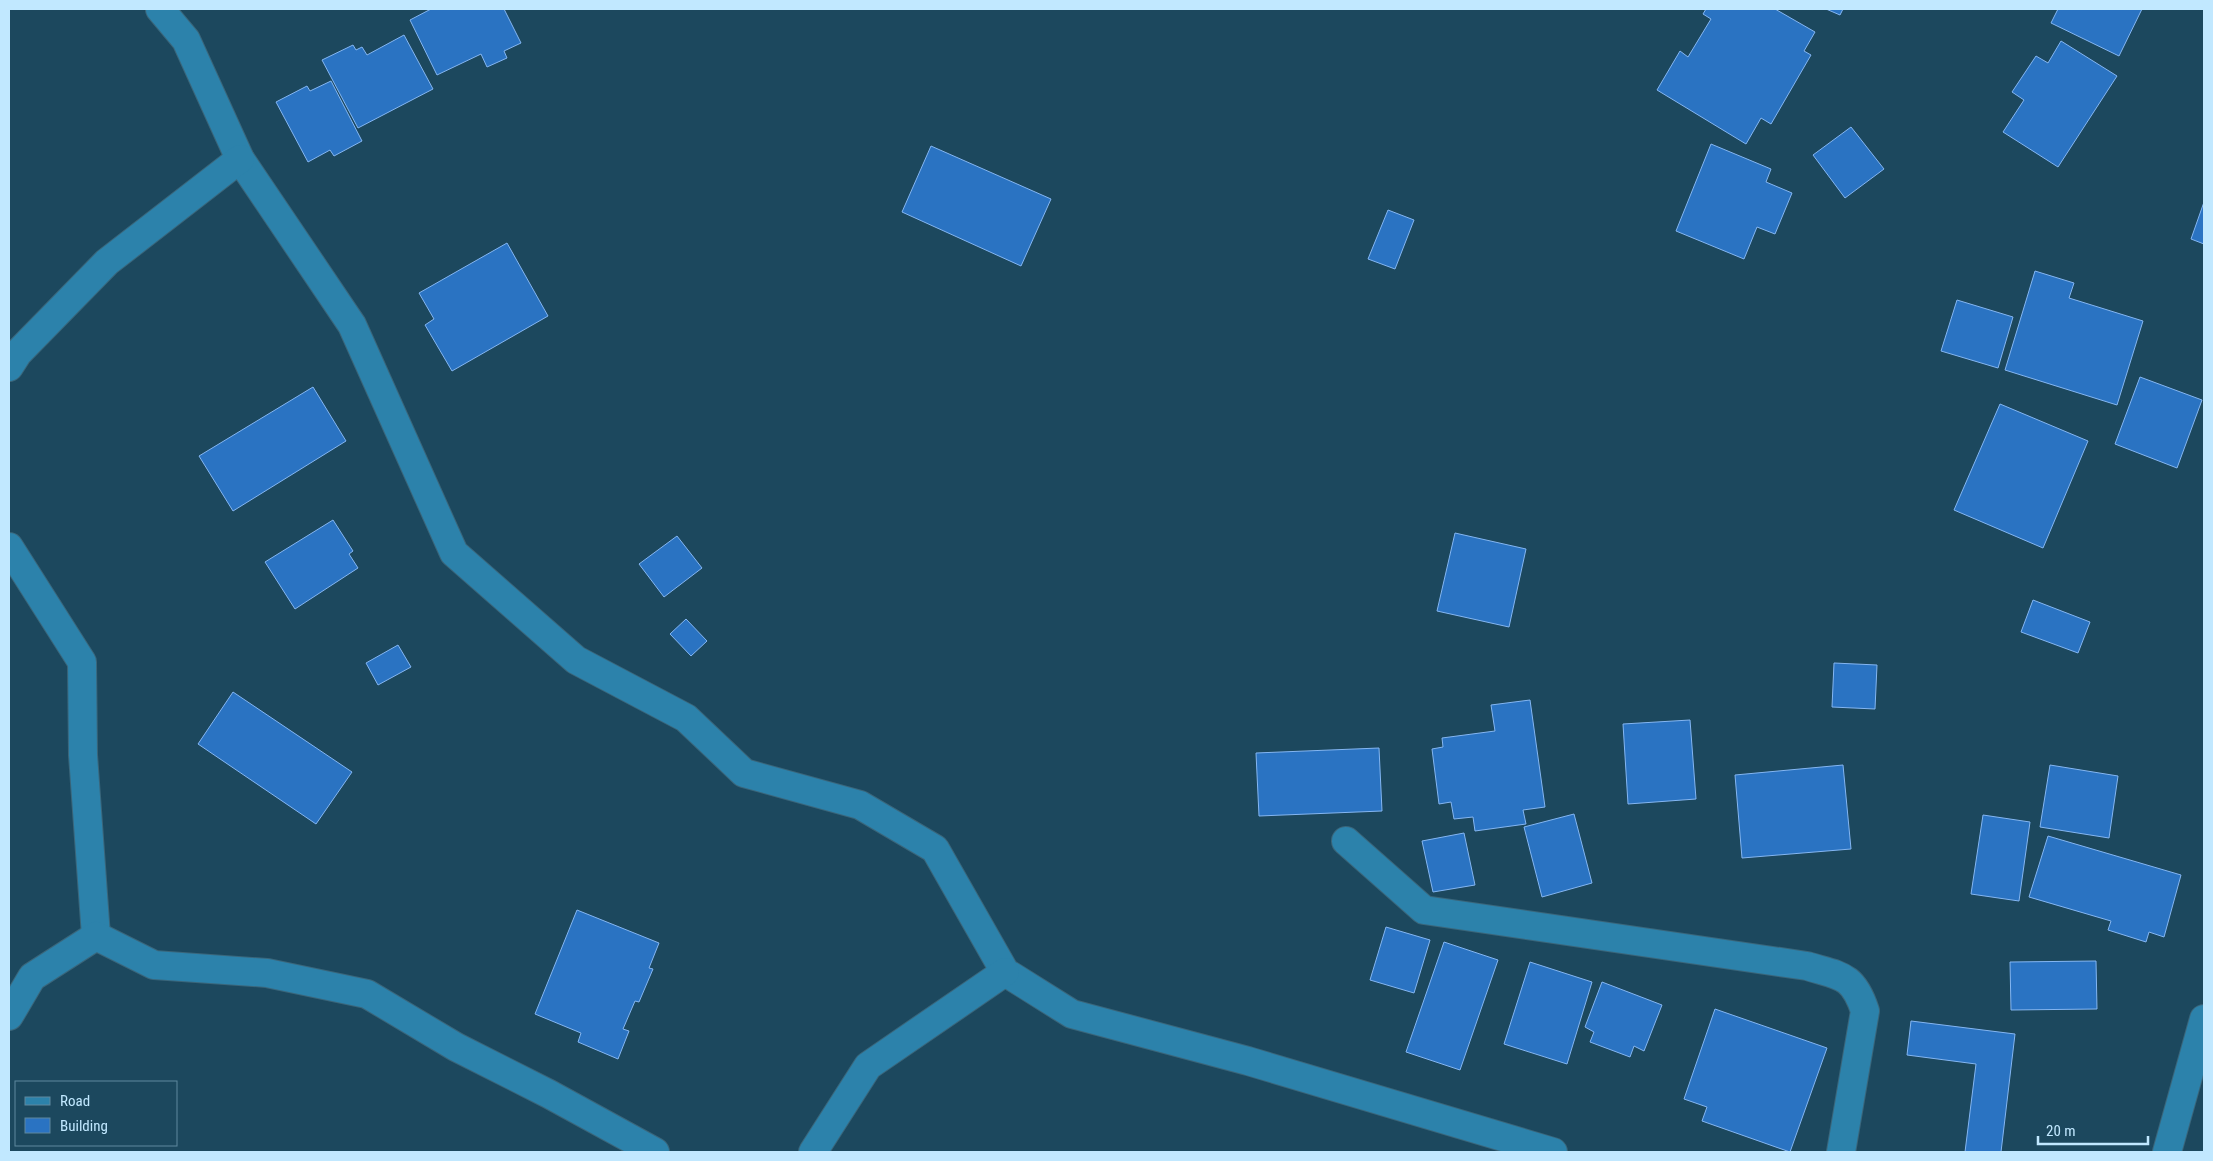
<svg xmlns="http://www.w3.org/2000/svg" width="2213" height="1161" viewBox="0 0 2213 1161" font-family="'Roboto Condensed',sans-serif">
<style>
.building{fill:#2a73c2;stroke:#84b6f2}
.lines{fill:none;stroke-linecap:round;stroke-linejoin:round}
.minor-casing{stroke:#3a667b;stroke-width:30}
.minor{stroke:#2c82ab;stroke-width:28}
</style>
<rect width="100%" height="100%" fill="#1c485e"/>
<!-- building -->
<g class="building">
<path d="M431,9H504L521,43L504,51L507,58L487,67L481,54L437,75L410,20Z"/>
<path d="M1706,9H1775L1815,32L1804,51L1811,55L1771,124L1761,118L1746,144L1657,90L1680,51L1688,57L1711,19L1703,14Z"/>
<path d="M1826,9H1843L1840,15Z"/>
<path d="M2058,9H2142L2119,56L2051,23Z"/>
<path d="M404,35L433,89L358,128L322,60L353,45L356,50L362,47L367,55Z"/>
<path d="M2061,41L2117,76L2058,167L2003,132L2024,100L2012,92L2036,56L2048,63Z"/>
<path d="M331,81L362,141L334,156L330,150L308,162L276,102L307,86L310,91Z"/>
<path d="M1851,127L1884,169L1845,198L1813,155Z"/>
<path d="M1711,144L1771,169L1766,182L1792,193L1775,234L1757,227L1744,259L1676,231Z"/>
<path d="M931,146L1051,199L1021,266L902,212Z"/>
<path d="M2204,202V244L2191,239Z"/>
<path d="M1388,210L1414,220L1395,269L1368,259Z"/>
<path d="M507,243L548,316L452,371L425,325L434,319L419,293Z"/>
<path d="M2035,271L2074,283L2069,298L2143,321L2117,405L2005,370Z"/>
<path d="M1957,300L2013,317L1998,368L1941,351Z"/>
<path d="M2140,377L2202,400L2177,468L2115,444Z"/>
<path d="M313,387L346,441L233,511L199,456Z"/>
<path d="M2000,404L2088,441L2043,548L1954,510Z"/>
<path d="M333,520L353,551L349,554L358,568L295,609L265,562Z"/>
<path d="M1455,533L1526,549L1509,627L1437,611Z"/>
<path d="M677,536L702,568L664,597L639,564Z"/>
<path d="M2033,600L2090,622L2078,653L2021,632Z"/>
<path d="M686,619L707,641L691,656L670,634Z"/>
<path d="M398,645L411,667L378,685L366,663Z"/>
<path d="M1834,663L1877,665L1875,709L1832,707Z"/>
<path d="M233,692L352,772L316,824L198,744Z"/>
<path d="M1530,700L1545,807L1523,810L1526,824L1475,831L1473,817L1454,819L1451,802L1439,804L1432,749L1443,747L1442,738L1495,731L1491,705Z"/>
<path d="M1690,720L1696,799L1628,804L1623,724Z"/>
<path d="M1379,748L1382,811L1259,816L1256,753Z"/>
<path d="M1843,765L1851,849L1742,858L1735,775Z"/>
<path d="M2050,765L2118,776L2109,838L2040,827Z"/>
<path d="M1574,814L1592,883L1542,897L1524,827Z"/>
<path d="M1983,815L2030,822L2019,901L1971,894Z"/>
<path d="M1464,833L1475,885L1433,892L1422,841Z"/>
<path d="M2048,836L2181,875L2164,937L2149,932L2146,942L2108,930L2111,921L2029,897Z"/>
<path d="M577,910L659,943L649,968L653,969L639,1002L635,1001L623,1029L629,1031L618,1059L578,1042L581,1033L535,1014Z"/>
<path d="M1386,927L1430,940L1414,993L1370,980Z"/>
<path d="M1444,942L1498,960L1460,1070L1406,1052Z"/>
<path d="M2096,961L2097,1009L2011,1010L2010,962Z"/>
<path d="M1530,962L1592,982L1567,1064L1504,1044Z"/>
<path d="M1602,982L1662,1005L1644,1051L1634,1046L1630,1057L1590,1042L1594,1032L1585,1027Z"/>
<path d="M1715,1009L1827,1048L1790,1152L1702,1121L1707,1107L1684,1099Z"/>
<path d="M1911,1021L2015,1034L2001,1152H1965L1976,1064L1907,1055Z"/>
</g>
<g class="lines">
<defs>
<g id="minor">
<path d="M160,9L186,40L240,159L352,325L454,553L576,660L686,718L744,773L860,805L935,849L1005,972L1072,1014L1248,1061L1553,1152"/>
<path d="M9,367L18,353L107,262L240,159"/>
<path d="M9,547L82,662L83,755L96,936"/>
<path d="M1346,841L1424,910L1807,966C1840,976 1853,974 1865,1011L1841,1152"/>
<path d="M9,1016L32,977L96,936L154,965L267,973L367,994L456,1047L549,1094L655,1152"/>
<path d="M813,1152L868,1066L1005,972"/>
<path d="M2167,1152L2204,1019"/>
</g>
</defs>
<!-- minor casing -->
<use href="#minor" class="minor-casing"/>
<!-- minor -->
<use href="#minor" class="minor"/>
</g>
<!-- border -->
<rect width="2213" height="1161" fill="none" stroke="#c1e8ff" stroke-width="20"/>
<!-- legend -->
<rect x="15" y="1081" width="162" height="65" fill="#1c485e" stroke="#5e889e"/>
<rect x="25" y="1097" width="25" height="8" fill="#2c82ab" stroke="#5e889e"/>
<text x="60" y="1106" font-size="15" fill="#c1e8ff">Road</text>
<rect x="25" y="1118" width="25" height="15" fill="#2a73c2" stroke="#5e889e"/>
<text x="60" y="1131" font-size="15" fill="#c1e8ff">Building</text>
<!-- scale -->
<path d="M2038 1136v8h110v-8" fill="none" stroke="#c1e8ff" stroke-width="2.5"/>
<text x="2046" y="1136" font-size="15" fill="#c1e8ff" stroke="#1c485e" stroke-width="4" paint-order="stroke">20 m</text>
</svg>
